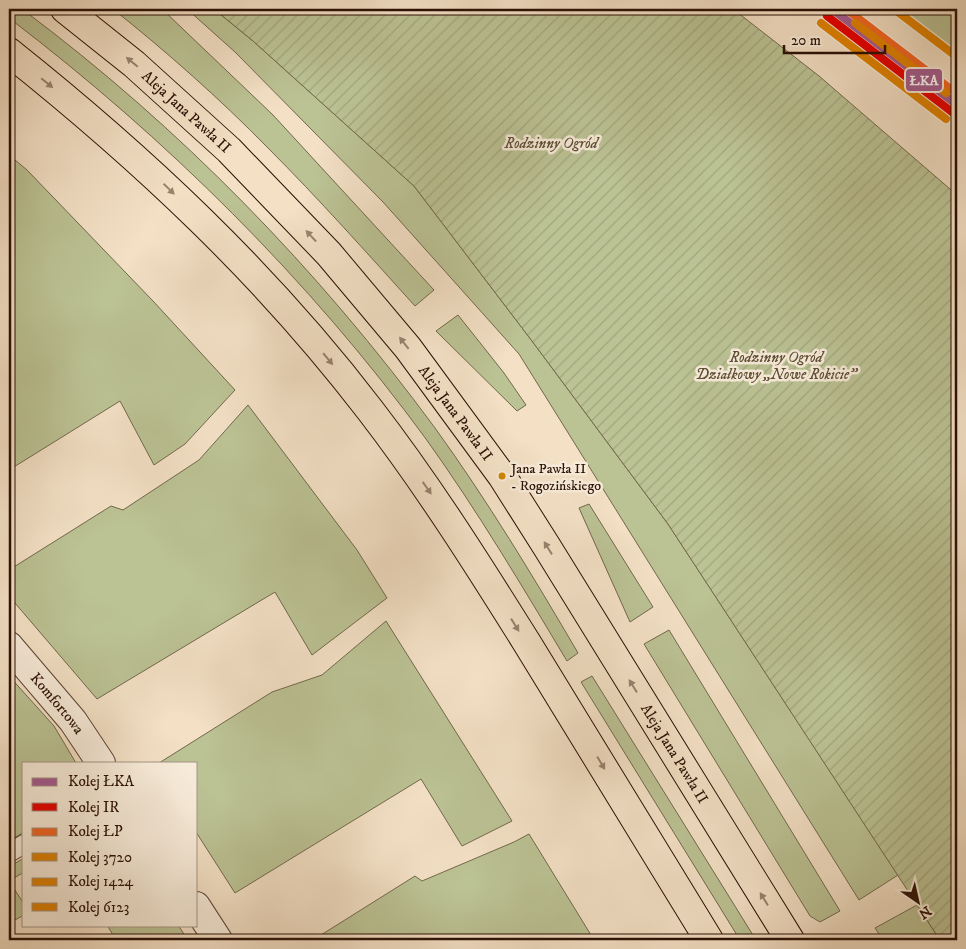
<svg xmlns="http://www.w3.org/2000/svg" width="966" height="949" viewBox="0 0 966 949" font-family="'IM FELL DW Pica',serif">
<style>
.green{fill:#bbc294;stroke:#72684c}
.garden{fill:url(#garden-furrows);stroke:#72684c}
.lines{fill:none;stroke-linecap:round;stroke-linejoin:round}
.lane-casing{stroke:#5c4334;stroke-width:20}
.street-casing{stroke:#5c4334;stroke-width:30}
.primary-casing{stroke:#2a0f04;stroke-width:30}
.lane{stroke:#f7ebd9;stroke-width:18}
.street{stroke:#f7ebd9;stroke-width:28}
.primary{stroke:#f3e0c5;stroke-width:28}
.rail-1-casing{stroke:#f7ebd9;stroke-width:11}
.rail-2-casing{stroke:#f7ebd9;stroke-width:11}
.rail-3-casing{stroke:#f7ebd9;stroke-width:11}
.rail-4-casing{stroke:#f7ebd9;stroke-width:11}
.rail-5-casing{stroke:#f7ebd9;stroke-width:11}
.rail-6-casing{stroke:#f7ebd9;stroke-width:11}
.rail-1{stroke:#a35b8f;stroke-width:8}
.rail-2{stroke:#e50000;stroke-width:8}
.rail-3{stroke:#f26522;stroke-width:8}
.rail-4{stroke:#df8101;stroke-width:8}
.rail-5{stroke:#df8101;stroke-width:8}
.rail-6{stroke:#df8101;stroke-width:8}
.oneway{fill:#99826e}
.bus-dot{fill:#ce8801;stroke:#f7ebd9;stroke-width:2}
.labels{text-anchor:middle;stroke-width:5;stroke-linejoin:round;paint-order:stroke}
.bus-label{font-size:14px;fill:#2a0f04;stroke:#f7ebd9;text-anchor:start}
.street-label{font-size:15px;fill:#2a0f04;stroke:#f7ebd9}
.park-label{font-size:15px;font-style:italic;fill:#5d4e36;stroke:#f7ebd9}
.line-badge{stroke:#f7ebd9;stroke-width:2}
.badge-label{font-size:14px;text-anchor:middle;font-weight:bold;fill:#fff}
</style>
<defs>
<pattern id="garden-furrows" width="10" height="10" patternUnits="userSpaceOnUse" patternTransform="scale(1.25)"><rect width="10" height="10" fill="#bbc294"/><path d="M-1 1l2-2M0 10L10 0M9 11l2-2" fill="none" stroke="#a1a67e"/></pattern>
</defs>
<rect width="100%" height="100%" fill="#f3e0c5"/>
<filter id="stains"><feTurbulence type="fractalNoise" baseFrequency=".004" numOctaves="4"/><feColorMatrix values="0 0 0 0 .2 0 0 0 0 .09 0 0 0 0 .02 0 0 0 .5 -.17"/></filter>
<radialGradient id="worn" r=".72"><stop offset=".6" stop-color="#630" stop-opacity="0"/><stop offset="1" stop-color="#630" stop-opacity=".3"/></radialGradient>
<!-- green -->
<g class="green">
<path d="M9,9H22C180,127 318,269 435,428C487,500 533,576 578,653L567,661C522,586 477,510 426,439C309,279 166,138 9,18Z"/>
<path d="M113,9H162L273,115L434,290L415,306C367,253 319,199 268,148C219,98 167,52 113,9Z"/>
<path d="M187,9H214L253,41L414,186L532,341L668,524L898,875L859,900L519,354L383,202L235,52Z"/>
<path d="M895,9H957V56Z"/>
<path d="M9,155L27,170L153,301L235,390L185,444L154,465L120,401L9,470Z"/>
<path d="M458,315L504,373L526,405L517,411L436,331Z"/>
<path d="M248,405L357,550L387,598L312,655L275,592L97,699L9,596V570L111,506L123,510L199,460Z"/>
<path d="M589,504L653,607L630,622L579,508Z"/>
<path d="M386,621L512,821L462,846L421,779L235,893L196,832V763H159L272,692L322,675Z"/>
<path d="M669,630L840,911L820,922L810,916L644,644Z"/>
<path d="M9,676L54,726L76,763H24V832L9,841Z"/>
<path d="M592,676L756,940H740L581,682Z"/>
<path d="M529,834L594,940H313L415,876L422,881L514,842Z"/>
<path d="M24,858V872L9,881L24,904V915L15,920L9,912V867Z"/>
<path d="M917,905L940,940H883L875,928Z"/>
<path d="M107,925H178L188,940H116Z"/>
</g>
<!-- garden -->
<path class="garden" d="M214,9H733L819,76L957,195V940H940L668,524L532,341L414,186L253,41Z"/>
<g class="lines">
<defs>
<path id="lane" d="M9,853L24,844"/>
<g id="street">
<path id="s1" d="M9,646L73,721L101,763"/>
<path d="M196,906L218,940"/>
</g>
<g id="primary">
<path id="s2" d="M65,9L134,64L229,150L329,254L408,348L502,476L547,547L790,940"/>
<path d="M9,52C142,158 266,274 370,410C427,484 477,563 527,643C588,741 648,841 709,940"/>
</g>
</defs>
<!-- lane casing -->
<use href="#lane" class="lane-casing"/>
<!-- street casing -->
<use href="#street" class="street-casing"/>
<!-- primary casing -->
<use href="#primary" class="primary-casing"/>
<!-- lane -->
<use href="#lane" class="lane"/>
<!-- street -->
<use href="#street" class="street"/>
<!-- primary -->
<use href="#primary" class="primary"/>
<defs>
<path id="rail-1" d="M832,9L957,105"/>
<path id="rail-2" d="M827,16L952,112"/>
<path id="rail-3" d="M846,9L957,94"/>
<path id="rail-4" d="M821,23L946,119"/>
<path id="rail-5" d="M855,23L946,93"/>
<path id="rail-6" d="M894,9L957,57"/>
</defs>
<!-- rail-1 casing -->
<use href="#rail-1" class="rail-1-casing"/>
<!-- rail-2 casing -->
<use href="#rail-2" class="rail-2-casing"/>
<!-- rail-3 casing -->
<use href="#rail-3" class="rail-3-casing"/>
<!-- rail-4 casing -->
<use href="#rail-4" class="rail-4-casing"/>
<!-- rail-5 casing -->
<use href="#rail-5" class="rail-5-casing"/>
<!-- rail-6 casing -->
<use href="#rail-6" class="rail-6-casing"/>
<!-- rail-1 -->
<use href="#rail-1" class="rail-1"/>
<!-- rail-2 -->
<use href="#rail-2" class="rail-2"/>
<!-- rail-3 -->
<use href="#rail-3" class="rail-3"/>
<!-- rail-4 -->
<use href="#rail-4" class="rail-4"/>
<!-- rail-5 -->
<use href="#rail-5" class="rail-5"/>
<!-- rail-6 -->
<use href="#rail-6" class="rail-6"/>
</g>
<!-- one-way arrows -->
<defs><path id="oneway-solid" d="M-6-.8H1V-3.2L6.5 0L1 3.2V.8H-6Z" transform="scale(1.25)"/></defs>
<g class="oneway">
<use href="#oneway-solid" transform="translate(132 62) rotate(-140)"/>
<use href="#oneway-solid" transform="translate(47 83) rotate(39)"/>
<use href="#oneway-solid" transform="translate(169 189) rotate(44)"/>
<use href="#oneway-solid" transform="translate(311 236) rotate(-133)"/>
<use href="#oneway-solid" transform="translate(404 343) rotate(-128)"/>
<use href="#oneway-solid" transform="translate(328 359) rotate(50)"/>
<use href="#oneway-solid" transform="translate(427 488) rotate(55)"/>
<use href="#oneway-solid" transform="translate(548 548) rotate(-122)"/>
<use href="#oneway-solid" transform="translate(515 625) rotate(58)"/>
<use href="#oneway-solid" transform="translate(633 686) rotate(-122)"/>
<use href="#oneway-solid" transform="translate(601 763) rotate(59)"/>
<use href="#oneway-solid" transform="translate(764 899) rotate(-122)"/>
</g>
<!-- markers -->
<circle class="bus-dot" cx="502" cy="476" r="4.5"/>
<g class="labels">
<!-- bus labels -->
<g class="bus-label">
<text x="511" y="473">Jana Pawła II<tspan x="511" dy="17">- Rogozińskiego</tspan></text>
</g>
<!-- street labels -->
<g class="street-label">
<text dy="5" stroke="none"><textPath href="#s2" startOffset="159">Aleja Jana Pawła II</textPath></text>
<text dy="5" stroke="none"><textPath href="#s2" startOffset="564">Aleja Jana Pawła II</textPath></text>
<text dy="5" stroke="none"><textPath href="#s1" startOffset="75">Komfortowa</textPath></text>
<text dy="5" stroke="none"><textPath href="#s2" startOffset="969">Aleja Jana Pawła II</textPath></text>
</g>
<!-- park labels -->
<g class="park-label">
<text x="551" y="148">Rodzinny Ogród</text>
<text x="776" y="362">Rodzinny Ogród<tspan x="776" dy="17">Działkowy „Nowe Rokicie”</tspan></text>
</g>
</g>
<rect class="line-badge" x="905" y="68" width="38" height="24" rx="5" fill="#a35b8f"/>
<g class="badge-label">
<text x="924" y="85">ŁKA</text>
</g>
<!-- margin -->
<rect width="966" height="949" fill="none" stroke="#f3e0c5" stroke-width="30"/>
<rect x="10" y="10" width="946" height="929" fill="none" stroke="#2a0f04" stroke-width="2.5"/>
<rect x="15" y="15" width="936" height="919" fill="none" stroke="#2a0f04"/>
<!-- legend -->
<rect x="22" y="762" width="175" height="165" fill="#f7ebd9" stroke="#a59384"/>
<rect x="32" y="778" width="25" height="8" fill="#a35b8f" stroke="#a59384"/>
<text x="68" y="786" font-size="15" fill="#2a0f04">Kolej ŁKA</text>
<rect x="32" y="803" width="25" height="8" fill="#e50000" stroke="#a59384"/>
<text x="68" y="812" font-size="15" fill="#2a0f04">Kolej IR</text>
<rect x="32" y="828" width="25" height="8" fill="#f26522" stroke="#a59384"/>
<text x="68" y="836" font-size="15" fill="#2a0f04">Kolej ŁP</text>
<rect x="32" y="853" width="25" height="8" fill="#df8101" stroke="#a59384"/>
<text x="68" y="862" font-size="15" fill="#2a0f04">Kolej 3720</text>
<rect x="32" y="878" width="25" height="8" fill="#df8101" stroke="#a59384"/>
<text x="68" y="886" font-size="15" fill="#2a0f04">Kolej 1424</text>
<rect x="32" y="903" width="25" height="8" fill="#df8101" stroke="#a59384"/>
<text x="68" y="912" font-size="15" fill="#2a0f04">Kolej 6123</text>
<!-- north arrow -->
<g transform="translate(918 902) rotate(146)" stroke="#f7ebd9" stroke-width="4" paint-order="stroke">
<path d="M0-4L9 19L0 12L-9 19Z" fill="#2a0f04"/>
<text y="-8" font-size="14" font-weight="bold" text-anchor="middle" fill="#2a0f04">N</text>
</g>
<!-- scale -->
<path d="M784 45v8h101v-8" fill="none" stroke="#2a0f04" stroke-width="2.5"/>
<text x="791" y="45" font-size="15" fill="#2a0f04" stroke="#f7ebd9" stroke-width="4" paint-order="stroke">20 m</text>
<rect width="100%" height="100%" filter="url(#stains)"/>
<rect width="100%" height="100%" fill="url(#worn)"/>
</svg>
